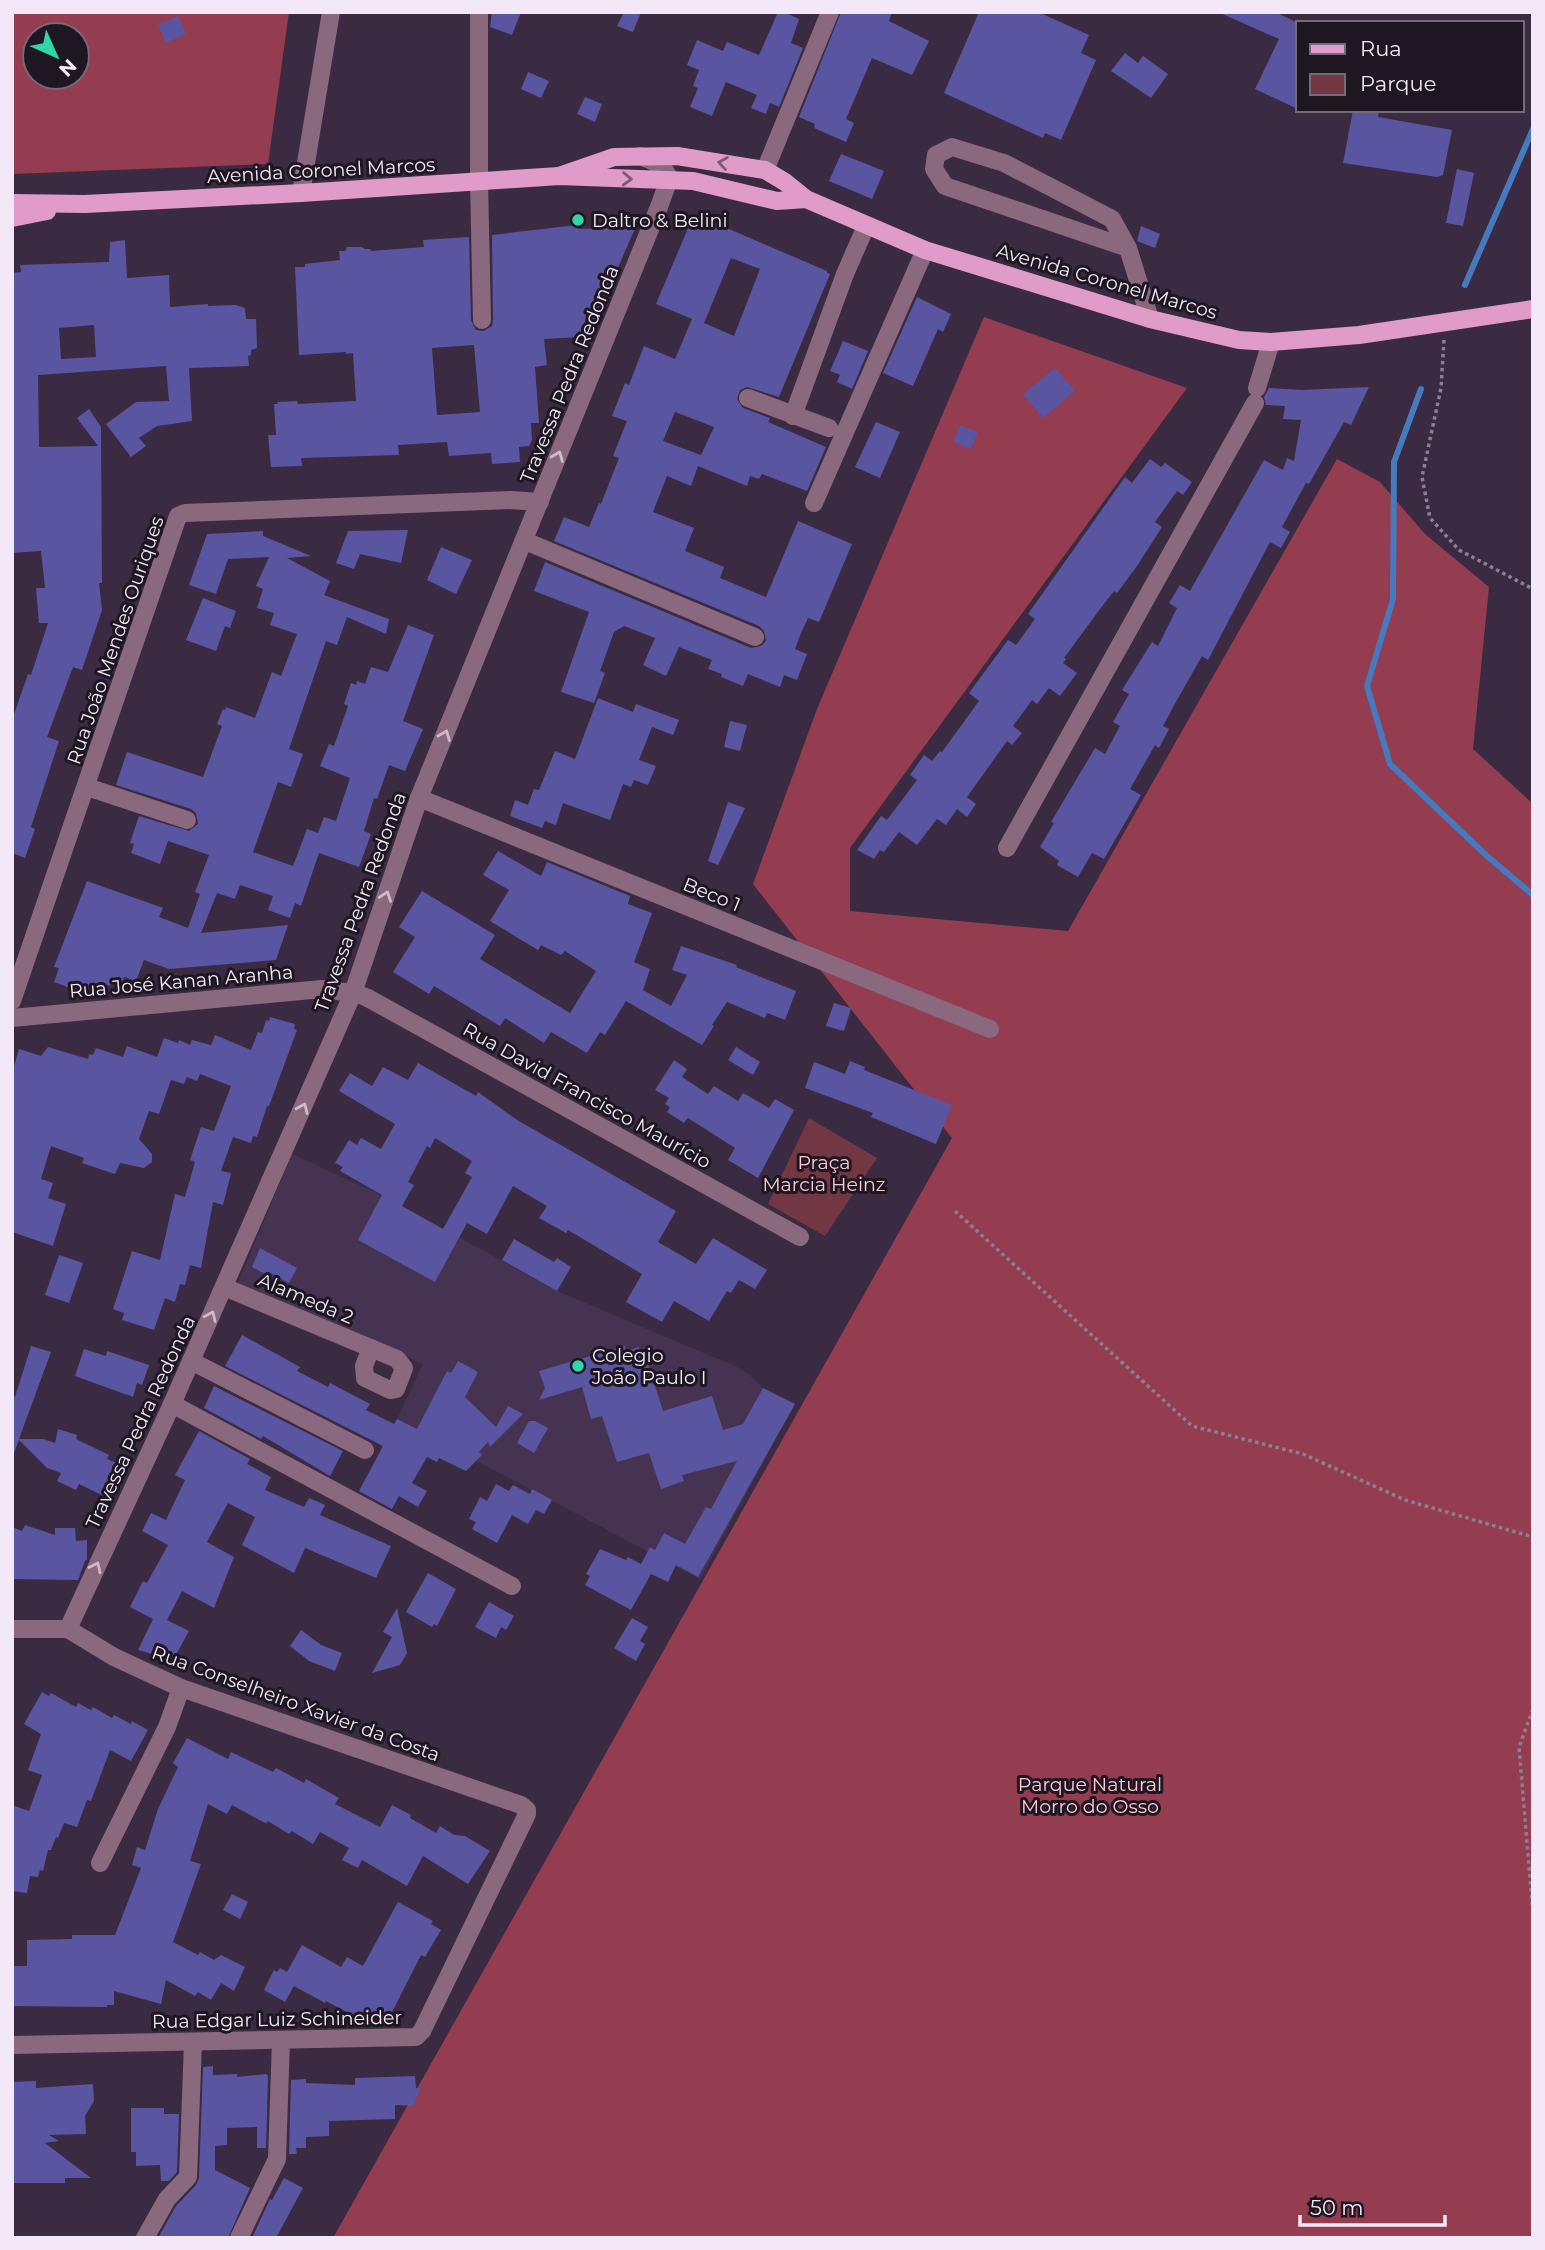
<svg xmlns="http://www.w3.org/2000/svg" width="1545" height="2250" viewBox="0 0 1545 2250" font-family="Montserrat,sans-serif">
<style>
.built{fill:#463352}
.green{fill:#733743}
.forest{fill:#943c50;fill-rule:evenodd}
.lines{fill:none;stroke-linecap:round;stroke-linejoin:round}
.stream{stroke:#457bbe;stroke-width:6}
.building{fill:#5955a1;fill-rule:evenodd}
.path{stroke:#8c7f93;stroke-width:3.5;stroke-dasharray:3.5 3.5;stroke-linecap:butt}
.minor{stroke:#8a687e;stroke-width:18}
.major{stroke:#e19bc9;stroke-width:18}
.oneway{stroke:#805976}
.oneway2{stroke:#cebbcd}
.poi-dot{fill:#32d4a9;stroke:#1e1722;stroke-width:2.5}
.labels{text-anchor:middle;stroke-width:6;stroke-linejoin:round;paint-order:stroke}
.street-label{font-size:19px;fill:#f2e8f8;stroke:#1e1722}
.poi-label{font-size:19px;fill:#f2e8f8;stroke:#1e1722;text-anchor:start}
.park-label{font-size:19px;fill:#fbc7ce;stroke:#1e1722}
</style>
<rect width="100%" height="100%" fill="#3a2b43"/>
<!-- built -->
<path class="built" d="M292,1154L381,1195L557,1291L737,1367L747,1373L763,1388L795,1404L700,1579L397,1419L423,1364L238,1283Z"/>
<!-- green -->
<path class="green" d="M809,1118L877,1158L825,1236L768,1204Z"/>
<!-- forest -->
<g class="forest">
<path d="M12,12H289L268,164L12,174ZM35,35H77V77H35Z"/>
<path d="M984,317L1187,388L850,848V911L1068,931L1337,459L1380,482L1425,534L1489,587L1473,749L1533,804V2238H333L952,1138L753,884L817,709Z"/>
</g>
<g class="lines">
<!-- stream -->
<g class="stream">
<path d="M1465,285L1533,129"/>
<path d="M1421,389L1394,462L1393,599L1367,686L1390,764L1487,856L1533,895"/>
</g>
</g>
<!-- building -->
<g class="building">
<path d="M492,12H521L512,35L490,27Z"/>
<path d="M624,12H641L633,32L617,26Z"/>
<path d="M778,12H784L799,19L791,43L803,48L779,107L770,103L766,114L751,108L757,95L726,82L712,116L690,107L698,88L693,86L699,70L687,65L697,40L723,51L727,42L759,55Z"/>
<path d="M841,12H892L889,21L929,41L912,75L872,58L846,119L854,123L846,142L814,128L815,124L799,117Z"/>
<path d="M979,12H1038L1089,35L1081,53L1096,60L1061,140L1045,133L1043,138L944,93Z"/>
<path d="M1218,12H1275L1298,23V109L1255,89L1279,39Z"/>
<path d="M178,16L186,34L166,43L158,25Z"/>
<path d="M1125,53L1138,63L1143,56L1168,74L1151,98L1111,71Z"/>
<path d="M528,72L549,81L541,98L521,89Z"/>
<path d="M585,97L602,104L595,122L577,114Z"/>
<path d="M1353,110H1379L1378,117L1452,130L1443,175L1437,177L1343,163Z"/>
<path d="M841,154L884,171L872,199L829,181Z"/>
<path d="M1457,169L1474,173L1463,226L1446,223Z"/>
<path d="M694,214L827,271V273L830,274L779,397L747,387L740,390L737,399L743,408L770,418L768,422L826,447L807,491L762,474L759,479L750,476L747,486L698,466L691,486L667,476L653,512L694,528L685,551L724,567L720,578L766,597L798,521L852,544L819,622L808,618L801,633L795,649L807,654L797,680L784,675L780,687L748,674L743,686L721,677L722,674L708,669L712,660L679,647L666,676L643,665L655,638L624,626L614,632L600,671L605,673L594,703L561,692L589,612L534,591L545,562L751,648L761,646L766,641L764,631L759,626L554,541L564,517L589,527L599,503L601,504L619,458L613,456L627,421L612,416L625,383L629,385L644,346L675,359L692,319L656,304ZM731,258L760,269L734,336L704,323ZM675,412L714,427L701,455L663,441Z"/>
<path d="M619,218L636,226L594,323L586,318L581,337L544,339L547,365L535,367L539,423H531L532,440L529,446L519,447L520,462L492,464L491,453L449,456L447,442L398,445L399,455L301,458L302,466L271,467L268,435H276L274,404H278L277,402L297,401L298,404L356,401L353,353L346,354V352L299,355L295,267H305V264L340,260L339,251H345L347,247H361L365,249H370L371,251L424,247L423,240L469,237L471,320L476,330L483,331L492,326L493,320L492,235L577,225L578,229L615,228ZM474,345L480,412L437,415L432,348Z"/>
<path d="M1141,226L1160,234L1155,248L1137,241Z"/>
<path d="M125,240L127,278L169,275L170,307L208,304V306L236,305L245,308L246,319H256L257,348L251,350V355L248,356L249,366L189,368L192,421L157,426L139,438L146,446L131,457L106,424L136,402L169,401L166,366L38,375L39,447L98,446L77,418L89,409L101,427L102,583H99L102,610L82,670L73,667L47,737L59,741L31,827L35,829L25,858L12,853V720L28,674L31,675L48,623H39L36,588H45L41,551L12,553V273L21,272L20,265L109,262L110,242ZM94,325L96,357L61,359L59,328Z"/>
<path d="M917,297L951,314L943,332L938,329L913,386L883,373Z"/>
<path d="M843,341L868,351L852,389L837,382L840,375L830,371Z"/>
<path d="M1055,368L1075,391L1043,418L1023,394Z"/>
<path d="M1369,387L1351,425L1344,422L1309,484L1306,483L1282,527L1290,532L1281,548L1270,542L1208,660L1202,656L1177,700L1163,726L1169,729L1159,748L1155,745L1130,789L1141,795L1104,859L1092,853L1078,877L1057,865L1059,861L1040,847L1054,823L1051,822L1095,748L1105,754L1120,726L1113,722L1129,694L1122,690L1152,642L1158,646L1177,608L1169,603L1180,585L1190,591L1264,460L1283,470L1287,458L1294,461L1301,420L1283,419L1285,406L1266,405L1264,397L1269,388L1302,390Z"/>
<path d="M876,422L900,432L880,478L855,467Z"/>
<path d="M960,425L978,432L971,449L953,442Z"/>
<path d="M1150,459L1161,467L1165,463L1192,482L1183,495L1177,491L1155,522L1162,527L1137,566L1117,593L1114,591L1103,605L1064,658L1066,659L1063,663L1077,673L1060,696L1049,688L1037,704L1032,700L1013,726L1022,733L1012,745L1007,741L967,797L976,804L967,817L957,809L946,825L937,819L917,845L899,832L884,852L880,850L874,859L857,850L881,816L887,820L917,780L910,775L924,755L932,761L940,751L942,752L979,701L969,693L1008,640L1016,645L1035,619L1028,614L1125,477L1132,483Z"/>
<path d="M408,530L401,563L360,554L354,569L336,563L348,531Z"/>
<path d="M263,531V536L311,556L287,558L330,581L324,595L389,619L386,634L347,617L337,645L326,641L289,749L303,754L291,787L278,782L253,852L293,866L307,829L318,833L324,817L336,821L350,778L320,766L329,744L334,746L348,706L344,704L351,683L356,685L357,681L365,684L371,667L388,672L408,625L434,635L403,721L423,729L405,771L389,765L377,799L374,798L364,831L371,834L359,867L319,853L301,906L295,903L290,918L268,910L273,896L240,885L235,899L217,893L201,933L288,925L276,960L169,969L144,960L136,981L124,977L122,984L73,989L54,982L59,968L54,967L87,881L163,908L159,917L188,928L200,894L195,892L209,855L168,841L160,864L131,853L134,844L130,843L139,816L189,831L198,824L196,813L191,809L116,785L127,752L203,777L222,726L217,724L223,709L225,710L226,707L255,718L272,672L281,676L297,634L270,625L274,613L257,608L263,589L256,586L269,557L228,559L216,594L189,585L207,534Z"/>
<path d="M441,547L472,560L456,594L427,580Z"/>
<path d="M203,598L236,611L230,628L225,626L216,651L186,640Z"/>
<path d="M598,698L633,712L636,704L679,720L673,735L652,727L639,760L656,766L648,785L634,780L631,787L623,784L610,820L563,803L556,825L545,821L542,828L510,816L515,800L528,805L534,789L539,790L555,751L575,759Z"/>
<path d="M730,721L747,725L740,751L724,747Z"/>
<path d="M728,802L745,808L718,865L708,861Z"/>
<path d="M498,851L541,876L547,862L630,896L628,904L652,913L634,962L650,969L643,990L671,1006L687,975L672,970L681,946L737,965L736,967L796,991L785,1020L767,1013L765,1018L727,1002L712,1025L714,1026L702,1045L626,1001L605,1035L600,1032L587,1053L551,1032L544,1043L505,1018L500,1026L434,986L429,994L393,972L415,937L399,927L422,891L495,935L480,959L570,1013L596,971L565,951L561,955L541,945L538,950L490,921L509,890L483,875Z"/>
<path d="M834,1003L851,1008L844,1031L826,1026Z"/>
<path d="M270,1017L295,1024L294,1029L297,1030L269,1106H267L257,1137L253,1136L251,1143L233,1137L221,1171L231,1173L223,1205L213,1202L201,1268L190,1265L185,1285L180,1284L175,1302L165,1298L154,1330L122,1320L124,1313L113,1309L132,1251L160,1260L175,1194L185,1197L195,1162L190,1160L201,1127L214,1131L231,1086L200,1074L197,1081L187,1077L184,1084L171,1080L159,1114L149,1111L139,1139L152,1154V1162L144,1168L120,1163L115,1174L82,1163L84,1158L51,1146L41,1179L53,1183L48,1198L66,1204L53,1246L12,1232V1073L19,1049L41,1056L48,1047L88,1059L89,1054L93,1055L96,1048L123,1057L127,1046L157,1057L164,1038L178,1043L179,1040L190,1045L192,1040L211,1045L215,1035L251,1050L258,1032L262,1033L266,1020L269,1021Z"/>
<path d="M736,1047L760,1062L753,1075L728,1060Z"/>
<path d="M674,1060L687,1069L682,1077L708,1094L714,1086L738,1101L743,1093L769,1108L775,1099L794,1110L758,1178L728,1160L735,1148L688,1118L684,1123L667,1112L670,1107L665,1104L669,1098L655,1090Z"/>
<path d="M850,1061L865,1067L864,1070L952,1105L936,1144L871,1117L873,1113L805,1088L814,1062L845,1074Z"/>
<path d="M418,1063L476,1096L478,1092L517,1120L676,1211L658,1242L696,1264L713,1238L767,1270L755,1289L739,1280L731,1293L727,1291L709,1321L674,1301L662,1322L626,1302L642,1274L568,1230L566,1233L539,1218L547,1206L513,1186L487,1234L467,1223L435,1282L358,1240L382,1195L340,1171L343,1167L335,1163L349,1140L357,1145L361,1138L381,1149L395,1124L339,1091L350,1073L372,1086L383,1067L408,1080ZM435,1138L472,1161L465,1173L472,1177L443,1229L402,1206L414,1185L408,1182L427,1146L430,1148Z"/>
<path d="M514,1239L554,1262L557,1258L571,1267L557,1291L502,1260Z"/>
<path d="M260,1248L297,1268L289,1283L268,1272L267,1275L252,1267Z"/>
<path d="M59,1255L83,1263L69,1303L45,1295Z"/>
<path d="M242,1335L300,1367L297,1371L328,1387L330,1383L370,1404L366,1410L394,1424L397,1419L417,1429L447,1371L451,1373L458,1361L478,1372L465,1397L496,1427L508,1406L523,1414L490,1447L488,1442L479,1452L482,1455L466,1471L439,1458L437,1462L427,1457L412,1483L427,1491L418,1507L399,1496L392,1509L359,1491L383,1446L225,1366Z"/>
<path d="M31,1346L51,1352L19,1439H43L55,1443L58,1429L77,1435L76,1439L109,1455L107,1459L121,1465L106,1497L79,1484L76,1490L57,1481L61,1473L47,1468L19,1440L14,1453L12,1452V1396L15,1397Z"/>
<path d="M625,1346L626,1351L639,1347L644,1365L648,1364L663,1411L712,1396L723,1430L743,1424L763,1388L795,1404L698,1577L676,1565L668,1582L651,1574L631,1610L585,1585L590,1576L586,1574L600,1549L626,1560L628,1557L641,1564L650,1547L655,1550L664,1533L685,1544L706,1507L711,1509L737,1461L682,1475L684,1481L661,1489L649,1453L617,1462L602,1416L591,1419L582,1387L539,1400L545,1388L539,1371Z"/>
<path d="M84,1349L106,1356L107,1351L149,1365L142,1385L137,1383L133,1397L75,1376Z"/>
<path d="M214,1386L343,1451L330,1476L263,1436L261,1439L204,1408Z"/>
<path d="M529,1421H535L548,1428L534,1453L517,1443Z"/>
<path d="M199,1431L250,1459L247,1464L271,1477L265,1490L304,1507L309,1498L325,1505L320,1515L391,1546L376,1578L305,1548L294,1573L242,1545L255,1517L228,1503L207,1542L234,1557L214,1608L182,1591L167,1620L189,1631L173,1660L138,1650L153,1619L130,1607L143,1581L147,1583L168,1545L142,1531L151,1513L166,1520L185,1480L175,1475Z"/>
<path d="M496,1484L509,1491L513,1485L530,1494L532,1489L552,1500L544,1514L536,1510L528,1524L512,1515L497,1543L472,1529L476,1522L469,1519L480,1497L487,1501Z"/>
<path d="M25,1525L55,1535V1528H75L76,1541L87,1540V1560L85,1561L78,1580L12,1579V1527L22,1531Z"/>
<path d="M428,1573L456,1589L437,1626L434,1624L432,1627L406,1612Z"/>
<path d="M489,1602L514,1616L506,1630L501,1627L496,1638L475,1627Z"/>
<path d="M397,1608L407,1653L400,1665L372,1673L392,1637L383,1632Z"/>
<path d="M632,1618L648,1627L640,1641L645,1644L636,1661L614,1648Z"/>
<path d="M301,1630L321,1645L342,1653L335,1671L309,1661L290,1646Z"/>
<path d="M42,1692L49,1696L51,1693L76,1707L78,1703L91,1710L93,1707L112,1718L114,1715L131,1724L132,1721L148,1730L131,1761L110,1750L91,1801L87,1800L77,1827L64,1823L58,1838L56,1837L51,1850H48L43,1871L40,1870L38,1877L30,1876L27,1893L12,1891V1805L29,1811L42,1775L28,1770L41,1734L24,1724Z"/>
<path d="M187,1738L228,1759L231,1752L273,1772L276,1768L304,1783L306,1779L339,1798L335,1804L380,1827L392,1805L411,1815L410,1818L436,1833L440,1826L454,1835L465,1836L490,1851L468,1884L423,1856L407,1886L362,1860L358,1868L342,1860L349,1848L320,1832L313,1844L292,1831L289,1834L268,1821L267,1823L263,1822L232,1805L227,1814L208,1804L190,1861L201,1864L173,1942L198,1955L200,1952L214,1960L221,1955L245,1967L234,1991L221,1983L211,2000L198,1992L195,1996L166,1980L161,2004L114,1991V2005H107V2007L12,2006V1966H27V1940L72,1939V1935H115L141,1868L132,1865L137,1847L145,1850L158,1809L178,1767L173,1763Z"/>
<path d="M232,1894L248,1902L240,1919L223,1910Z"/>
<path d="M398,1902L433,1921L431,1924L441,1930L425,1957L421,1955L388,2020L371,2012L366,2022L326,2001L325,2003L294,1986L285,2002L264,1990L274,1970L277,1972L280,1968L287,1972L302,1945L341,1967L347,1957L363,1966Z"/>
<path d="M213,2066V2075L237,2074V2077L266,2074L268,2076L266,2148H257V2127L227,2128V2145L215,2146V2170L250,2188L228,2238H158L176,2206L196,2185L199,2178L203,2067Z"/>
<path d="M415,2076L416,2088H421L413,2106L395,2105V2119L329,2121V2136L306,2137V2148H296L297,2154H289L291,2080L306,2079V2083L355,2085V2078Z"/>
<path d="M36,2081V2088L93,2084L94,2101L85,2116L86,2134L49,2135L59,2141L45,2143L91,2178H65V2183H12V2082Z"/>
<path d="M131,2108H164V2114H179L177,2172L169,2181H161L160,2165L136,2166V2152H131Z"/>
<path d="M284,2178L303,2188L276,2238H252L270,2199L272,2200Z"/>
</g>
<g class="lines">
<!-- path -->
<g class="path">
<path d="M1444,340L1441,388L1422,477L1430,518L1459,550L1533,589"/>
<path d="M955,1211L1192,1426L1303,1454L1405,1500L1533,1537"/>
<path d="M1533,1709L1519,1747L1533,1914"/>
</g>
<!-- minor -->
<g class="minor">
<path d="M479,12V181L482,320"/>
<path d="M765,170L830,12"/>
<path d="M301,193L331,12"/>
<path d="M1128,248L945,186L934,169L936,155L952,147L1004,163L1112,219L1128,248L1150,319"/>
<path d="M1257,388L1271,342"/>
<path d="M748,398L829,428"/>
<path d="M793,416L845,274L866,226"/>
<path d="M814,503L925,250"/>
<path d="M525,541L755,637"/>
<path d="M87,787L187,820"/>
<path d="M419,798L990,1029"/>
<path d="M1007,848L1255,403"/>
<path d="M12,1001L178,516L185,513L511,500L540,502"/>
<path d="M12,1018L322,989L353,993L366,997L800,1237"/>
<path d="M224,1287L397,1359L404,1368L396,1389L390,1390L365,1378L364,1366L371,1348"/>
<path d="M191,1361L365,1450"/>
<path d="M172,1404L512,1586"/>
<path d="M12,1629H68L114,1657L181,1688L521,1805L527,1810V1814L422,2031L416,2037L12,2045"/>
<path d="M68,1629L172,1404L353,993L419,798L659,207L669,179C664,164 654,162 640,156"/>
<path d="M100,1863L167,1727L181,1688"/>
<path d="M145,2238L167,2199L188,2177L193,2042"/>
<path d="M239,2238L277,2159L281,2040"/>
</g>
<!-- major -->
<g class="major">
<path d="M559,176L614,157L677,156L765,170L785,182L806,199L925,250L1150,319L1239,340L1271,342L1359,335L1533,309"/>
<path d="M12,203L85,204L301,193L559,176L693,181L777,201L806,199"/>
<path d="M12,218L47,211"/>
</g>
</g>
<!-- one-way arrows -->
<defs><path id="oneway-chevron" d="M-2-3.5L2.5 0L-2 3.5" fill="none" stroke-width="1.6" stroke-linecap="round" stroke-linejoin="round" transform="scale(1.75)"/></defs>
<g class="oneway">
<use href="#oneway-chevron" transform="translate(723 163) rotate(-171)"/>
<use href="#oneway-chevron" transform="translate(627 179) rotate(2)"/>
</g>
<g class="oneway2">
<use href="#oneway-chevron" transform="translate(558 456) rotate(-68)"/>
<use href="#oneway-chevron" transform="translate(445 735) rotate(-68)"/>
<use href="#oneway-chevron" transform="translate(386 896) rotate(-71)"/>
<use href="#oneway-chevron" transform="translate(303 1108) rotate(-66)"/>
<use href="#oneway-chevron" transform="translate(211 1316) rotate(-66)"/>
<use href="#oneway-chevron" transform="translate(96 1567) rotate(-65)"/>
</g>
<!-- markers -->
<g class="poi-dot">
<circle cx="578" cy="220" r="7"/>
<circle cx="578" cy="1366" r="7"/>
</g>
<g class="labels">
<!-- street labels -->
<g class="street-label">
<text transform="translate(321 170) rotate(-3)" y="7">Avenida Coronel Marcos</text>
<text transform="translate(1107 281) rotate(16)" y="7">Avenida Coronel Marcos</text>
<text transform="translate(569 374) rotate(-68)" y="7">Travessa Pedra Redonda</text>
<text transform="translate(115 640) rotate(-71)" y="7">Rua João Mendes Ouriques</text>
<text transform="translate(712 894) rotate(22)" y="7">Beco 1</text>
<text transform="translate(360 902) rotate(-70)" y="7">Travessa Pedra Redonda</text>
<text transform="translate(181 981) rotate(-5)" y="7">Rua José Kanan Aranha</text>
<text transform="translate(587 1095) rotate(29)" y="7">Rua David Francisco Maurício</text>
<text transform="translate(306 1298) rotate(23)" y="7">Alameda 2</text>
<text transform="translate(140 1422) rotate(-65)" y="7">Travessa Pedra Redonda</text>
<text transform="translate(296 1703) rotate(20)" y="7">Rua Conselheiro Xavier da Costa</text>
<text transform="translate(277 2019) rotate(-1)" y="7">Rua Edgar Luiz Schineider</text>
</g>
<!-- poi labels -->
<g class="poi-label">
<text x="592" y="227">Daltro &amp; Belini</text>
<text x="592" y="1362">Colegio<tspan x="592" dy="22">João Paulo I</tspan></text>
</g>
<!-- park labels -->
<g class="park-label">
<text x="824" y="1169">Praça<tspan x="824" dy="22">Marcia Heinz</tspan></text>
<text x="1090" y="1791">Parque Natural<tspan x="1090" dy="22">Morro do Osso</tspan></text>
</g>
</g>
<!-- border -->
<rect width="1545" height="2250" fill="none" stroke="#f2e8f8" stroke-width="28"/>
<!-- legend -->
<rect x="1296" y="21" width="228" height="91" fill="#1e1722" stroke="#736b78" stroke-width="2"/>
<rect x="1310" y="44" width="35" height="10" fill="#e19bc9" stroke="#736b78" stroke-width="2"/>
<text x="1360" y="56" font-size="21" fill="#f2e8f8">Rua</text>
<rect x="1310" y="74" width="35" height="21" fill="#733743" stroke="#736b78" stroke-width="2"/>
<text x="1360" y="91" font-size="21" fill="#f2e8f8">Parque</text>
<!-- north arrow -->
<g transform="translate(56 56) rotate(135)"><circle r="33" fill="#1e1722" stroke="#736b78" stroke-width="2"/>
<path d="M0-5L12 26L0 18L-12 26Z" fill="#32d4a9"/>
<text y="-10" font-size="19" font-weight="bold" text-anchor="middle" fill="#f2e8f8">N</text>
</g>
<!-- scale -->
<path d="M1300 2215v10h145v-10" fill="none" stroke="#f2e8f8" stroke-width="3.5"/>
<text x="1310" y="2215" font-size="21" fill="#f2e8f8" stroke="#1e1722" stroke-width="5" paint-order="stroke">50 m</text>
</svg>
